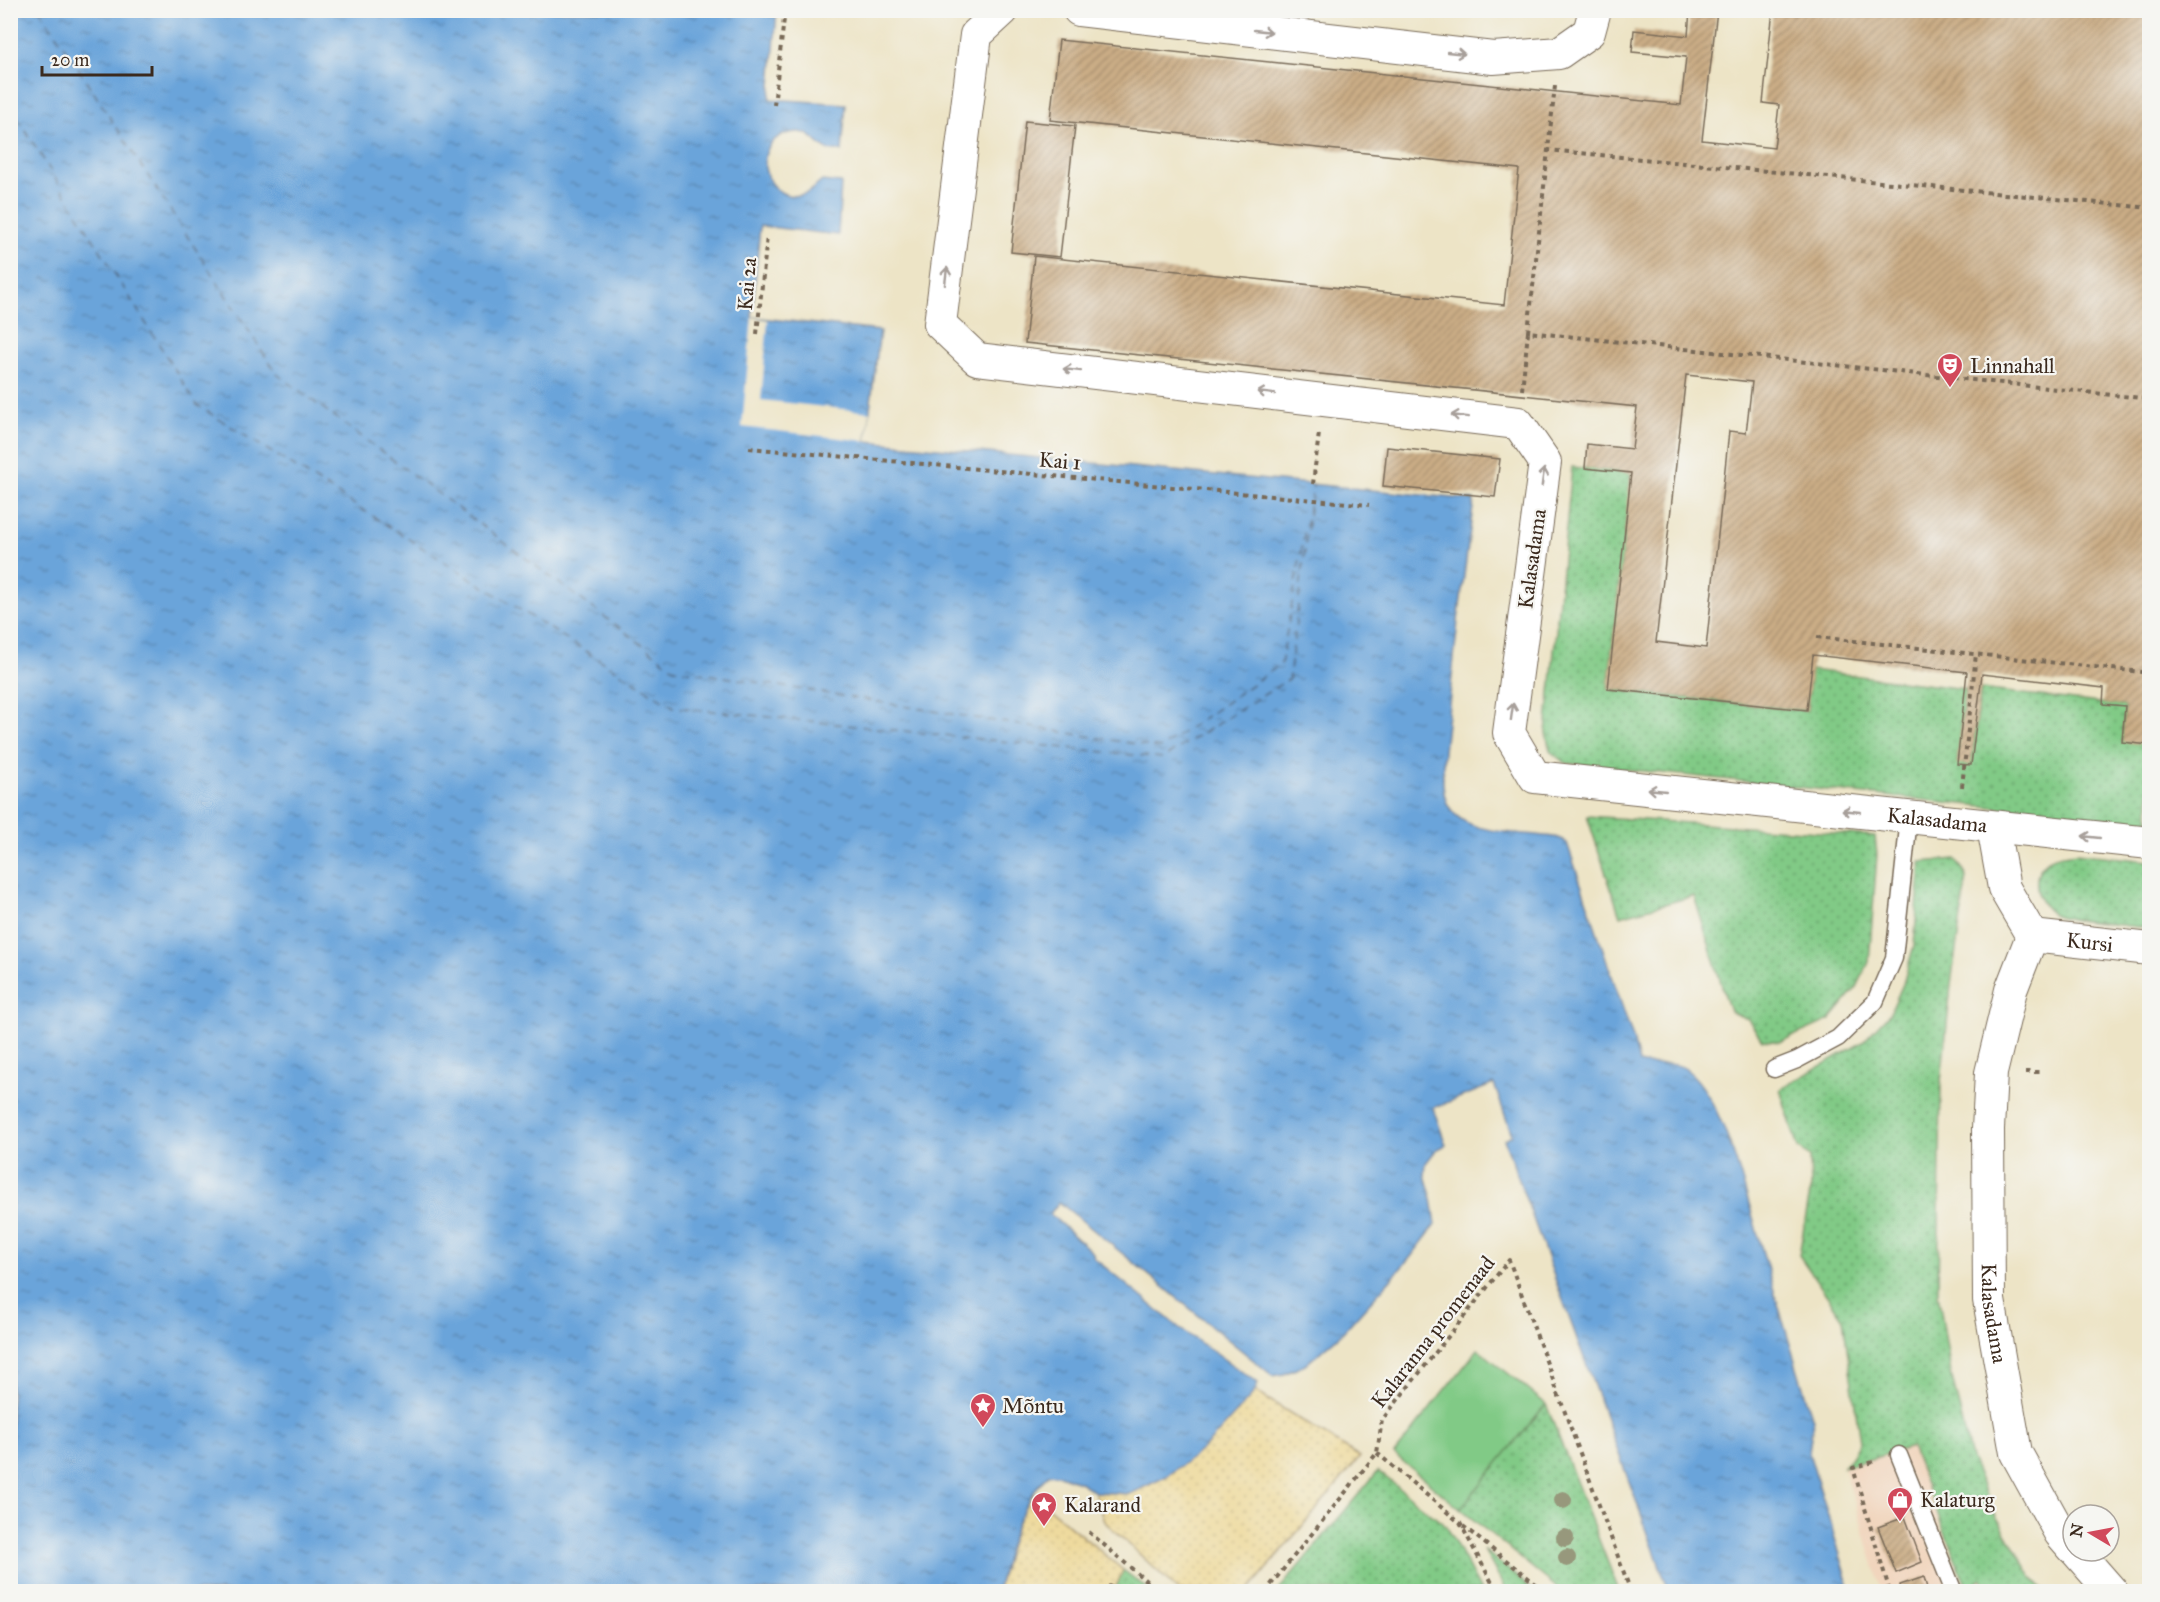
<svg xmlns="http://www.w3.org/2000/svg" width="2160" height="1602" viewBox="0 0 2160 1602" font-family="'IM FELL Great Primer',serif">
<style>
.built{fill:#f1d5bd}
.grass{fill:url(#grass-dots);stroke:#5e7a52;stroke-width:1.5}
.sand{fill:url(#sand-dots);stroke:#94825e;stroke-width:1.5}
.garden{fill:#81ca86;stroke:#5e7a52;stroke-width:1.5}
.water{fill:url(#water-ripples);stroke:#53677c;stroke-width:1.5}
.pier{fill:#ede4c6}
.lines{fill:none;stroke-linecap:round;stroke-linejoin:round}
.ferry{stroke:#4c5560;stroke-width:1.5;stroke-dasharray:8 6;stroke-linecap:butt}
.building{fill:url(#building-hatch);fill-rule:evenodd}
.lane-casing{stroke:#796b59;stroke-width:19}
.street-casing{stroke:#796b59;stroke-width:34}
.path{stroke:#796b59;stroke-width:4;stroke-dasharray:4.5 4.5;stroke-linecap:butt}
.lane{stroke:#fff;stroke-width:16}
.street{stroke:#fff;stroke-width:32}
.tree{fill:#97987b}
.oneway{stroke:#a79f9a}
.labels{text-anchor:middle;stroke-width:4.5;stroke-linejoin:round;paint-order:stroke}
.street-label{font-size:21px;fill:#3b2a1e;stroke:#f6f6f2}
.poi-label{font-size:21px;fill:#3b2a1e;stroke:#f6f6f2;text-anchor:start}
</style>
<defs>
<pattern id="grass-dots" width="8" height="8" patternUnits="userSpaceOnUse" patternTransform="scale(1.5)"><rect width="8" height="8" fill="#81ca86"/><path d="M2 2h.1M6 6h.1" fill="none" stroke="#6ba46d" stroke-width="1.8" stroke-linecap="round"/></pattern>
<pattern id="sand-dots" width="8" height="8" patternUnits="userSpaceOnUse" patternTransform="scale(1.5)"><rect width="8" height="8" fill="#eeda9e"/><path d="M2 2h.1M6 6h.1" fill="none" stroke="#cdbb88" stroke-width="1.8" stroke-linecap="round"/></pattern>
<pattern id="water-ripples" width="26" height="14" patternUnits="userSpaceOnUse" patternTransform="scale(1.5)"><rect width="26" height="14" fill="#6ba4da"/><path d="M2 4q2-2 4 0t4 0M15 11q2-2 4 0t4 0" fill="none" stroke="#5986b0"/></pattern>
<pattern id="building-hatch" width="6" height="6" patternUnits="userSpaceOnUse" patternTransform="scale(1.5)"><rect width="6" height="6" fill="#cbad86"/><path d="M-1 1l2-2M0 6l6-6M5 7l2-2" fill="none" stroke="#a68d6d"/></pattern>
</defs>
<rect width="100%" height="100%" fill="#f6f6f2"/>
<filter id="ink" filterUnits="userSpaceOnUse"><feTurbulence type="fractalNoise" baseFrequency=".0167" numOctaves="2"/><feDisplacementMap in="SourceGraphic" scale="12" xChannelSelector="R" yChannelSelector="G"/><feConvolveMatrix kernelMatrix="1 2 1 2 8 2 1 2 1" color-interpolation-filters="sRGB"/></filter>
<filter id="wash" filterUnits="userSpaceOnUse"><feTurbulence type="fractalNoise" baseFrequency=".008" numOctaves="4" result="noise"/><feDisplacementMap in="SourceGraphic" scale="24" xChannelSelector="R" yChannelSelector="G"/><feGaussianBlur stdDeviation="1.35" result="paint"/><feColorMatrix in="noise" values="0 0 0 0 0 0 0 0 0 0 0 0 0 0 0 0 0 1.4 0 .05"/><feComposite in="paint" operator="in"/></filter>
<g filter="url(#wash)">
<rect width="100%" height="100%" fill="#ede4c6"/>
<!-- built -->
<path class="built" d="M1911,1447L1962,1585L1983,1579L1988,1591H1882L1844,1467Z"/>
<!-- grass -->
<g class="grass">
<path d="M1572,467L1631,473L1608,689L1807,711L1811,670L1965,689L1957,763L1971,765L1981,689L2125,706L2122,741L2149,745V823L1565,763L1550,751L1546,733Z"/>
<path d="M1587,816L1875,836L1877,855L1869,962L1857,987L1830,1020L1780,1042L1762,1040L1748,1019L1730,1012L1694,896L1620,916Z"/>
<path d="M2076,853L2149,861V928C2130,925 2068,922 2053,914C2040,906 2034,888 2038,874C2044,856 2061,855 2076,853Z"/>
<path d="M1956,859L1967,877L1952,976L1941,1082L1938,1293L1951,1373L1971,1459L1996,1516L2032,1577L2045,1591H1988L1982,1579L1968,1590L1911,1447L1844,1467L1860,1442L1843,1319L1799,1255L1811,1187L1810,1157L1798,1148L1780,1089L1863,1042L1890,1013L1903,984L1914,945L1921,862Z"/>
<path d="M1546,1404L1619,1591H1561L1460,1509Z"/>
<path d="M1378,1471L1447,1527L1481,1591H1278Z"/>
<path d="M1484,1550L1534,1591H1506Z"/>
<path d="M1123,1570L1151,1591L1114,1592Z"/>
</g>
<!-- sand -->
<g class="sand">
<path d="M1255,1391L1360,1457L1248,1591H1179L1104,1521L1095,1492L1130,1494L1165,1477L1209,1443Z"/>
<path d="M1032,1494L1123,1570L1114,1591L997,1592C1006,1559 1013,1523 1032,1494Z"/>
</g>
<!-- garden -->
<path class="garden" d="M1478,1349L1546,1404L1460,1509L1394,1454Z"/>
<!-- water -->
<path class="water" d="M11,10L777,11L770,99L846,104L842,151C837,151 832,151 828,150C817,146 812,131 797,132C743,135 764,211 807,193C812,190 817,185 822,181L841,183L838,235L760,226L752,317L880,331L866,441L1474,500L1458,621L1444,751C1443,765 1441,782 1445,797C1454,833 1507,832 1536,835C1548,837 1557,835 1567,843L1633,1038L1639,1063C1654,1068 1674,1059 1687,1070C1725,1099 1749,1206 1763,1253C1779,1309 1796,1364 1813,1420L1809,1453L1851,1591H1669L1504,1139L1512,1135L1494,1084L1433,1108L1446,1145L1436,1150L1426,1163L1425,1175L1432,1199L1436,1224L1410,1258L1342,1333L1305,1365L1284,1374L1273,1376L1059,1202L1050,1214L1093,1253L1094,1258L1182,1330L1258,1383L1255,1391L1249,1399L1209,1443L1194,1456L1165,1477L1130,1494L1095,1492L1081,1483L1063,1476L1049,1474C1017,1505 1008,1550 997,1591L11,1592Z"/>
<!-- pier -->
<path class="pier" d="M752,317L768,320L761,400L870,412L866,441L742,427Z"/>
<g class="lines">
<!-- ferry -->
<g class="ferry">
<path d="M40,10L277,374L675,669L1161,748L1281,664L1310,502"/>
<path d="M10,106L197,405L674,707L1163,758L1289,679L1313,484"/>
</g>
</g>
<g id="blocks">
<!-- building -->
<g class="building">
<path d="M1690,10H1717L1702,140L1774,148L1779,105L1763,103L1773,10H2150V745L2122,742L2125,706L2103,704L2104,688L1982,674L1971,765L1957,764L1967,672L1813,655L1807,710L1608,689L1631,473L1585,468L1587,444L1632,449L1637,407L1025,343L1034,256L1504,305L1519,169L1050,120L1059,40L1681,105L1686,57L1632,52L1634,30L1688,36ZM1686,375L1752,382L1746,433L1729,431L1706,648L1656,642Z"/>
<path d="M1025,121L1075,126L1060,257L1011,252Z"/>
<path d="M1387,447L1500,459L1495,497L1383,486Z"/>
<path d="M1905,1517L1922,1562L1896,1573L1878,1527Z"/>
<path d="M1924,1577L1928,1592H1901L1900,1585Z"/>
</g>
</g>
</g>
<g filter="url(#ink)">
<use href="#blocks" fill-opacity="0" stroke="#796b59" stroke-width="1.5"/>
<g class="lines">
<defs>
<g id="lane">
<path d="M1774,1069L1797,1060L1838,1038L1875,1002L1894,958L1909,818"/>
<path d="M1899,1455L1954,1592"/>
</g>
<g id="street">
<path id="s1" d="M1003,10L976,35L940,324L977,359L1518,423L1545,462L1509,733L1535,777L2150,843"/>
<path d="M1079,10L1493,58L1559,53L1589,32L1595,10"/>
<path d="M1993,827L2004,888L2032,936"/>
<path id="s2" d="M2032,936L2011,990L1991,1073L1988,1129L1989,1300L2016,1453L2060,1533L2073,1548"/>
<path id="s3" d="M2032,936L2150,949"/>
<path d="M2076,1551L2112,1592"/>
</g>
</defs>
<!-- lane casing -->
<use href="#lane" class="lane-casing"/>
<!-- street casing -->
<use href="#street" class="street-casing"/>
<!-- path -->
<g class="path">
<path d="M1555,86L1548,150L2150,208"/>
<path d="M774,105L785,10"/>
<path d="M1528,332L1548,150"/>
<path d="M757,334L767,236"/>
<path d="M1522,390L1528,332L2150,399"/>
<path d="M749,448L1369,505"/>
<path d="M1313,484L1319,433"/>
<path d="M1817,637L2150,673"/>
<path d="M1962,787L1976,654"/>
<path d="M2025,1072H2042"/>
<path d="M1377,1453L1460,1523L1497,1592"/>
<path d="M1873,1462L1853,1468L1890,1592"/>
<path d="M1463,1526L1546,1592"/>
<path d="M1089,1532L1159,1592"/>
<path d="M1108,1586L1128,1592"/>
<path d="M1265,1592L1377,1453L1382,1420L1509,1260L1631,1592"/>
</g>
<!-- lane -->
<use href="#lane" class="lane"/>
<!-- street -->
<use href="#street" class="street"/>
</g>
<!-- trees -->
<g class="tree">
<circle cx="1563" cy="1500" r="9"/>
<circle cx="1565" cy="1538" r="9"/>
<circle cx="1567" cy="1558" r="9"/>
</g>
<!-- one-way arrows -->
<defs><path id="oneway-shaft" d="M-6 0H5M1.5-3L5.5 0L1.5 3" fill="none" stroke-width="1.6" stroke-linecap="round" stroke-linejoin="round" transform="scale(1.5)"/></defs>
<g class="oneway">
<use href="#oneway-shaft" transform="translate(1263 31) rotate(6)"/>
<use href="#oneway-shaft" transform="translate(1456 53) rotate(6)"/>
<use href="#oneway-shaft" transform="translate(946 276) rotate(-83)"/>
<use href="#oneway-shaft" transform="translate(1072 370) rotate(-173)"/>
<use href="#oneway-shaft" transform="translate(1266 393) rotate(-173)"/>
<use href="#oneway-shaft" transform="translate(1460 416) rotate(-173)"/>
<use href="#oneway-shaft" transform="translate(1543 477) rotate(-82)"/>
<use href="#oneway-shaft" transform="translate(1512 712) rotate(-82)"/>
<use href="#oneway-shaft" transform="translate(1657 790) rotate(-174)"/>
<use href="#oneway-shaft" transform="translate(1851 811) rotate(-174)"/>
<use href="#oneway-shaft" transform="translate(2091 837) rotate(-174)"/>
</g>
</g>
<!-- icons -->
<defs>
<symbol id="theatre-pin" viewBox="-11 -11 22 30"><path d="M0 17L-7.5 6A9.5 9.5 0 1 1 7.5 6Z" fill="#d1495b" stroke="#f6f6f2"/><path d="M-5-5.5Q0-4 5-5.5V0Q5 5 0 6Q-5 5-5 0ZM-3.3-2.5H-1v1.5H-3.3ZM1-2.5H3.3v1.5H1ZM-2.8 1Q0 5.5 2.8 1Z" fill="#fff"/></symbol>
<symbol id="sight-pin" viewBox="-11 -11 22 30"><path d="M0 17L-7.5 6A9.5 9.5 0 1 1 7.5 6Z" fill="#d1495b" stroke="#f6f6f2"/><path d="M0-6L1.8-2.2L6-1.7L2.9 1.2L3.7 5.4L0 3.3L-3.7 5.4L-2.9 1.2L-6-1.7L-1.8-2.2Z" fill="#fff"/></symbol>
<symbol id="shop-pin" viewBox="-11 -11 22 30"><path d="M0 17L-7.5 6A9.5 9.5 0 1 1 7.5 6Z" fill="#d1495b" stroke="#f6f6f2"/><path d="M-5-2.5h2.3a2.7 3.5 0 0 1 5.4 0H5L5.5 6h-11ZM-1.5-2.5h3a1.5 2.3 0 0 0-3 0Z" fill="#fff"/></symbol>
</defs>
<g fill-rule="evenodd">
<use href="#theatre-pin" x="1935" y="351" width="30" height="40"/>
<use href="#sight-pin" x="968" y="1391" width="30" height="40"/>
<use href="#shop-pin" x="1885" y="1485" width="30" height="40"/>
<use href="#sight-pin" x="1029" y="1490" width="30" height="40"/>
</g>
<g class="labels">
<!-- street labels -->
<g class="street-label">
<text transform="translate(747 284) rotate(-85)" y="7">Kai 2a</text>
<text transform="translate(1060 461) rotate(5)" y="7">Kai 1</text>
<text transform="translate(1532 559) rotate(-82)" y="7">Kalasadama</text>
<text dy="7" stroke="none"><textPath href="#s1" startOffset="1700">Kalasadama</textPath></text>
<text dy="7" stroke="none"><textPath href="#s3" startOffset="58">Kursi</textPath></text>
<text dy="7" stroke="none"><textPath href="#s2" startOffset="384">Kalasadama</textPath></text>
<text transform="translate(1433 1332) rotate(-52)" y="7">Kalaranna promenaad</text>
</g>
<!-- poi labels -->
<g class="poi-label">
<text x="1970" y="373">Linnahall</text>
<text x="1002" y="1413">Mõntu</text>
<text x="1920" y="1507">Kalaturg</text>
<text x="1064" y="1512">Kalarand</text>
</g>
</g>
<!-- margin -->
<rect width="2160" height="1602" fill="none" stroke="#f6f6f2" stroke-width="36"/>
<!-- north arrow -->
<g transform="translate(2091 1533) rotate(280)"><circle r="28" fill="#f6f6f2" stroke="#aba49d" stroke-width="1.5"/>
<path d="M0-4.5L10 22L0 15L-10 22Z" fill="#d1495b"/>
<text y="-9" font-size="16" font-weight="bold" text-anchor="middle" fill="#3b2a1e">N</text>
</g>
<!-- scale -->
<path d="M42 66v9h110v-9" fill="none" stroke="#3b2a1e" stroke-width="3"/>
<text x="51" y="66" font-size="18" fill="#3b2a1e" stroke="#f6f6f2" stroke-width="4.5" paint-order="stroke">20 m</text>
</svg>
